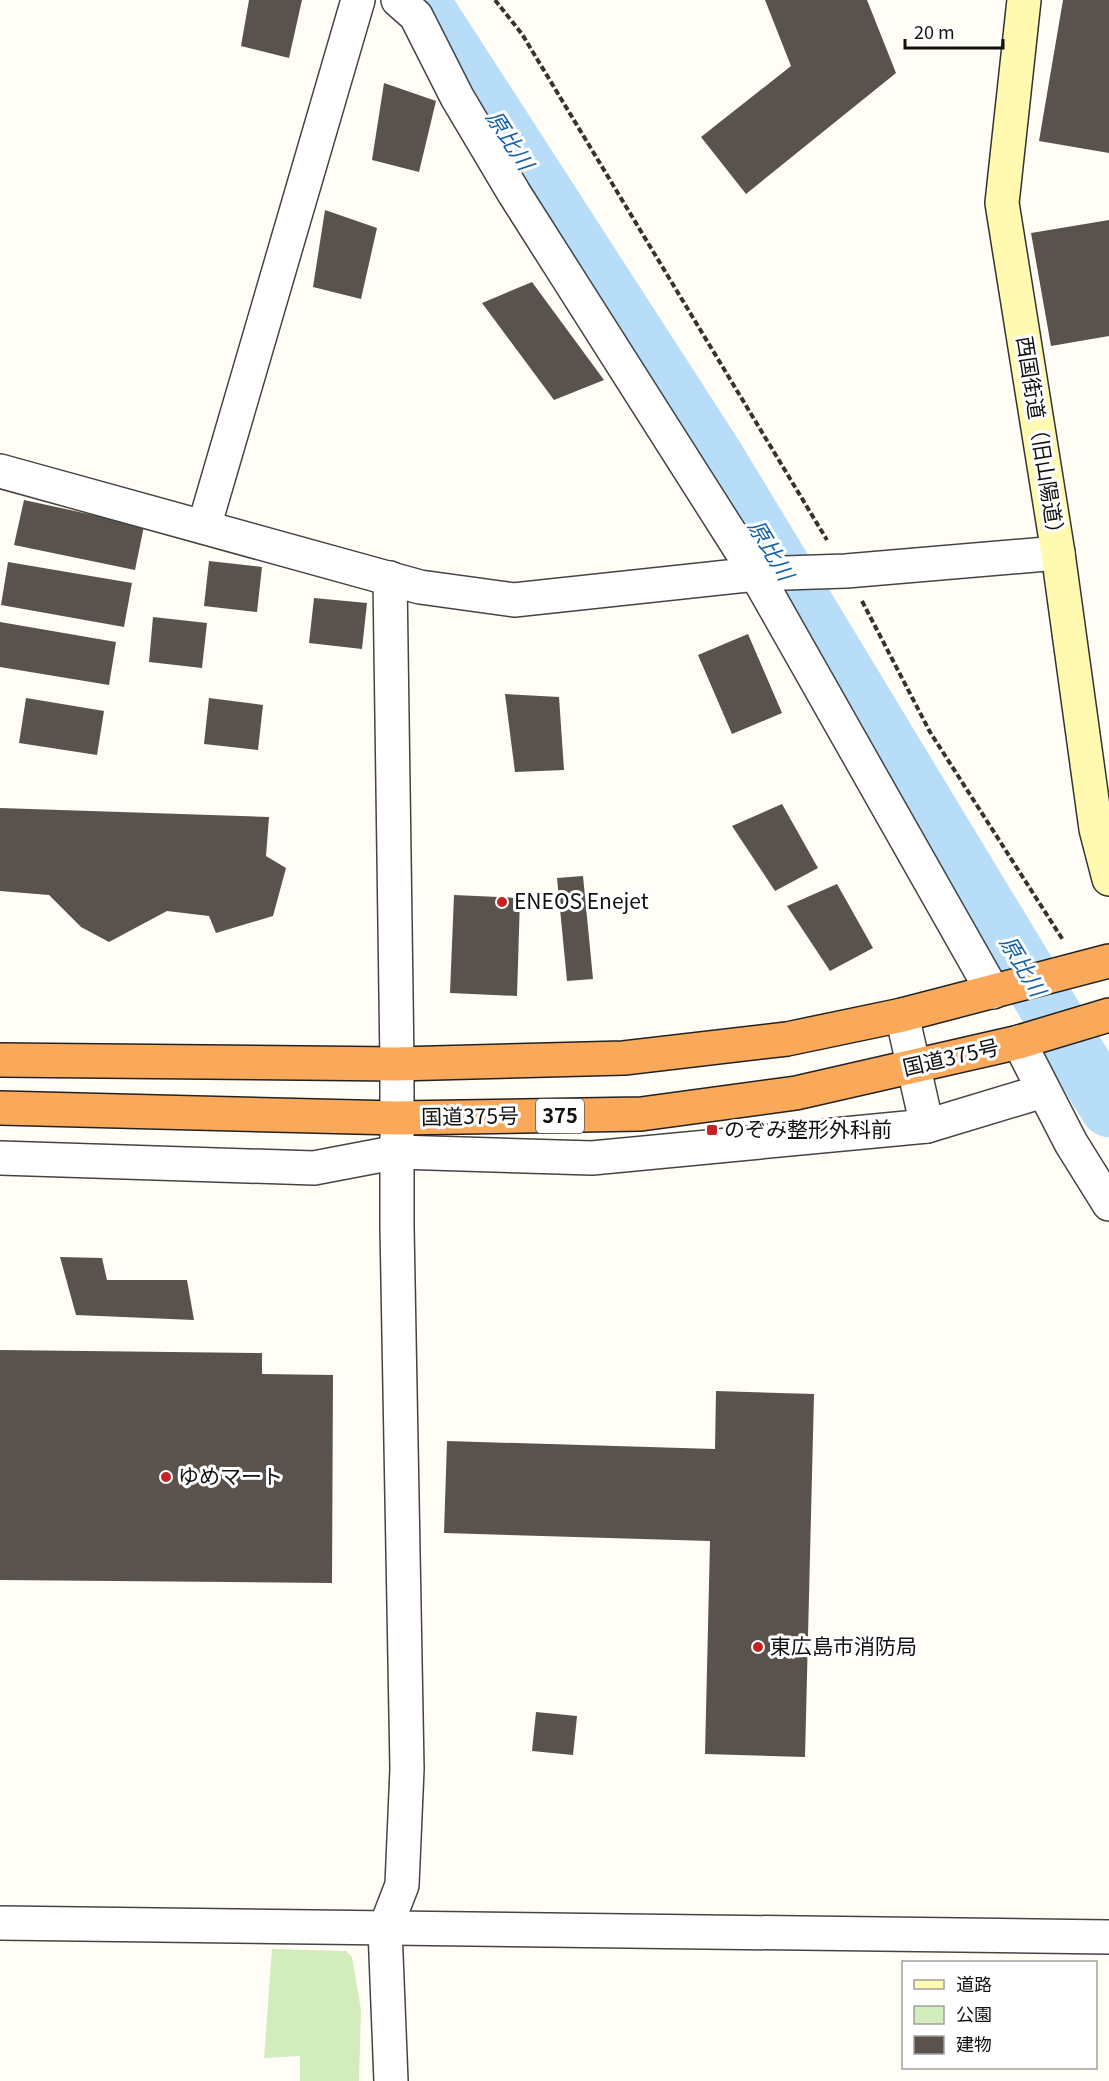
<svg xmlns="http://www.w3.org/2000/svg" width="1109" height="2081" viewBox="0 0 1109 2081" font-family="Georgia,'Noto Sans JP',serif">
<style>
.green{fill:#d3ecbc}
.lines{fill:none;stroke-linecap:round;stroke-linejoin:round}
.river{stroke:#b7ddf8;stroke-width:58}
.building{fill:#5a524d}
.street-casing{stroke:#444;stroke-width:36}
.secondary-casing{stroke:#333;stroke-width:36}
.highway-casing{stroke:#222;stroke-width:36}
.path{stroke:#333;stroke-width:4;stroke-dasharray:6 3;stroke-linecap:butt}
.street{stroke:#fff;stroke-width:33}
.secondary{stroke:#fffab0;stroke-width:33}
.highway{stroke:#f9a959;stroke-width:33}
.poi-dot{fill:#c72223;stroke:#fff;stroke-width:2}
.labels{text-anchor:middle;stroke-width:6;stroke-linejoin:round;paint-order:stroke}
.shield{fill:#fff;stroke:#585858;stroke-width:1.5}
.shield-label{font-size:20px;font-weight:bold;fill:#111}
.street-label{font-size:21px;fill:#111;stroke:#fff}
.poi-label{font-size:21px;fill:#111;stroke:#fff;text-anchor:start}
.water-label{font-size:22px;font-style:italic;fill:#1461a9;stroke:#fff}
</style>
<rect width="100%" height="100%" fill="#fffdf5"/>
<!-- green -->
<path class="green" d="M272,1949L346,1951L352,1957L361,2010L359,2081H300V2056L264,2058Z"/>
<g class="lines">
<!-- river -->
<path class="river" d="M420,0L715,457L1109,1108"/>
</g>
<!-- building -->
<g class="building">
<path d="M249,0H302L289,58L241,46Z"/>
<path d="M765,0H867L896,73L746,194L701,137L791,66Z"/>
<path d="M1063,0H1109V153L1039,141Z"/>
<path d="M384,83L436,101L419,172L372,160Z"/>
<path d="M325,210L377,228L361,299L313,287Z"/>
<path d="M1109,220V336L1051,346L1031,233Z"/>
<path d="M532,282L604,380L554,400L482,303Z"/>
<path d="M24,500L144,526L135,570L14,545Z"/>
<path d="M209,561L262,567L257,612L204,606Z"/>
<path d="M8,562L132,583L124,627L1,605Z"/>
<path d="M314,598L367,603L362,649L309,643Z"/>
<path d="M153,617L207,623L202,668L149,662Z"/>
<path d="M0,622L116,642L109,685L0,667Z"/>
<path d="M748,634L782,713L732,734L698,655Z"/>
<path d="M505,694L559,697L564,770L515,772Z"/>
<path d="M26,698L104,711L97,755L19,743Z"/>
<path d="M209,698L263,705L258,750L204,744Z"/>
<path d="M782,804L818,868L775,891L732,826Z"/>
<path d="M0,808L269,817L266,856L286,868L273,916L216,933L209,916L167,911L109,942L81,927L49,895L0,891Z"/>
<path d="M583,876L593,979L567,981L557,878Z"/>
<path d="M837,884L873,948L830,971L787,906Z"/>
<path d="M454,895L520,898L517,996L450,993Z"/>
<path d="M60,1257L102,1258L107,1280H187L194,1320L76,1315Z"/>
<path d="M0,1350L262,1353V1374L333,1375L332,1583L0,1580Z"/>
<path d="M716,1391L814,1394L805,1757L705,1754L710,1541L444,1533L447,1441L715,1449Z"/>
<path d="M536,1712L577,1716L573,1755L532,1751Z"/>
</g>
<g class="lines">
<defs>
<g id="street">
<path d="M398,0L416,16L457,97L514,193L756,574L993,992"/>
<path d="M0,471L420,587L514,600L756,574L846,571L1058,553"/>
<path d="M204,527L358,0"/>
<path d="M390,578L397,1064V1227L407,1769L402,1885L385,1929L391,2081"/>
<path d="M902,1015L927,1126"/>
<path d="M1019,1042L1071,1143L1109,1204"/>
<path d="M0,1158L314,1168L398,1152L592,1158L927,1126L1043,1091"/>
<path d="M0,1923L1109,1937"/>
</g>
<path id="secondary" d="M1024,0L1002,203L1058,553L1096,829L1109,879"/>
<g id="highway">
<path d="M0,1060L397,1064L624,1058L787,1039L902,1015L1109,961"/>
<path d="M0,1108L397,1118L641,1114L796,1093L1019,1042L1109,1015"/>
</g>
</defs>
<!-- street casing -->
<use href="#street" class="street-casing"/>
<!-- secondary casing -->
<use href="#secondary" class="secondary-casing"/>
<!-- highway casing -->
<use href="#highway" class="highway-casing"/>
<!-- path -->
<g class="path">
<path d="M495,0L522,34L827,540"/>
<path d="M862,601L930,732L1063,940"/>
</g>
<!-- street -->
<use href="#street" class="street"/>
<!-- secondary -->
<use href="#secondary" class="secondary"/>
<!-- highway -->
<use href="#highway" class="highway"/>
</g>
<!-- markers -->
<g class="poi-dot">
<circle cx="502" cy="902" r="6"/>
<rect x="706" y="1124" width="12" height="12" rx="3"/>
<circle cx="166" cy="1477" r="6"/>
<circle cx="758" cy="1647" r="6"/>
</g>
<g class="labels">
<!-- shield labels -->
<rect class="shield" x="536" y="1099" width="48" height="34" rx="4.5"/>
<g class="shield-label">
<text x="560" y="1123">375</text>
</g>
<!-- street labels -->
<g class="street-label">
<text transform="translate(1040 440) rotate(81)" y="7">西国街道（旧山陽道）</text>
<text transform="translate(951 1058) rotate(-13)" y="7">国道375号</text>
<text transform="translate(470 1117) rotate(-1)" y="7">国道375号</text>
</g>
<!-- poi labels -->
<g class="poi-label">
<text x="514" y="909">ENEOS Enejet</text>
<text x="724" y="1137">のぞみ整形外科前</text>
<text x="178" y="1484">ゆめマート</text>
<text x="770" y="1654">東広島市消防局</text>
</g>
<!-- water labels -->
<g class="water-label">
<text transform="translate(510 140) rotate(57)" y="8">原比川</text>
<text transform="translate(771 550) rotate(59)" y="8">原比川</text>
<text transform="translate(1023 966) rotate(59)" y="8">原比川</text>
</g>
</g>
<!-- legend -->
<rect x="902" y="1961" width="195" height="108" fill="#ffffff" stroke="#a0a0a0" stroke-width="1.5"/>
<rect x="914" y="1980" width="30" height="9" fill="#fffab0" stroke="#a0a0a0" stroke-width="1.5"/>
<text x="956" y="1991" font-size="18" fill="#111111">道路</text>
<rect x="914" y="2006" width="30" height="18" fill="#d3ecbc" stroke="#a0a0a0" stroke-width="1.5"/>
<text x="956" y="2021" font-size="18" fill="#111111">公園</text>
<rect x="914" y="2036" width="30" height="18" fill="#5a524d" stroke="#a0a0a0" stroke-width="1.5"/>
<text x="956" y="2051" font-size="18" fill="#111111">建物</text>
<!-- scale -->
<path d="M905 39v9h98v-9" fill="none" stroke="#111111" stroke-width="3"/>
<text x="914" y="39" font-size="18" fill="#111111" stroke="#ffffff" stroke-width="4.5" paint-order="stroke">20 m</text>
</svg>
